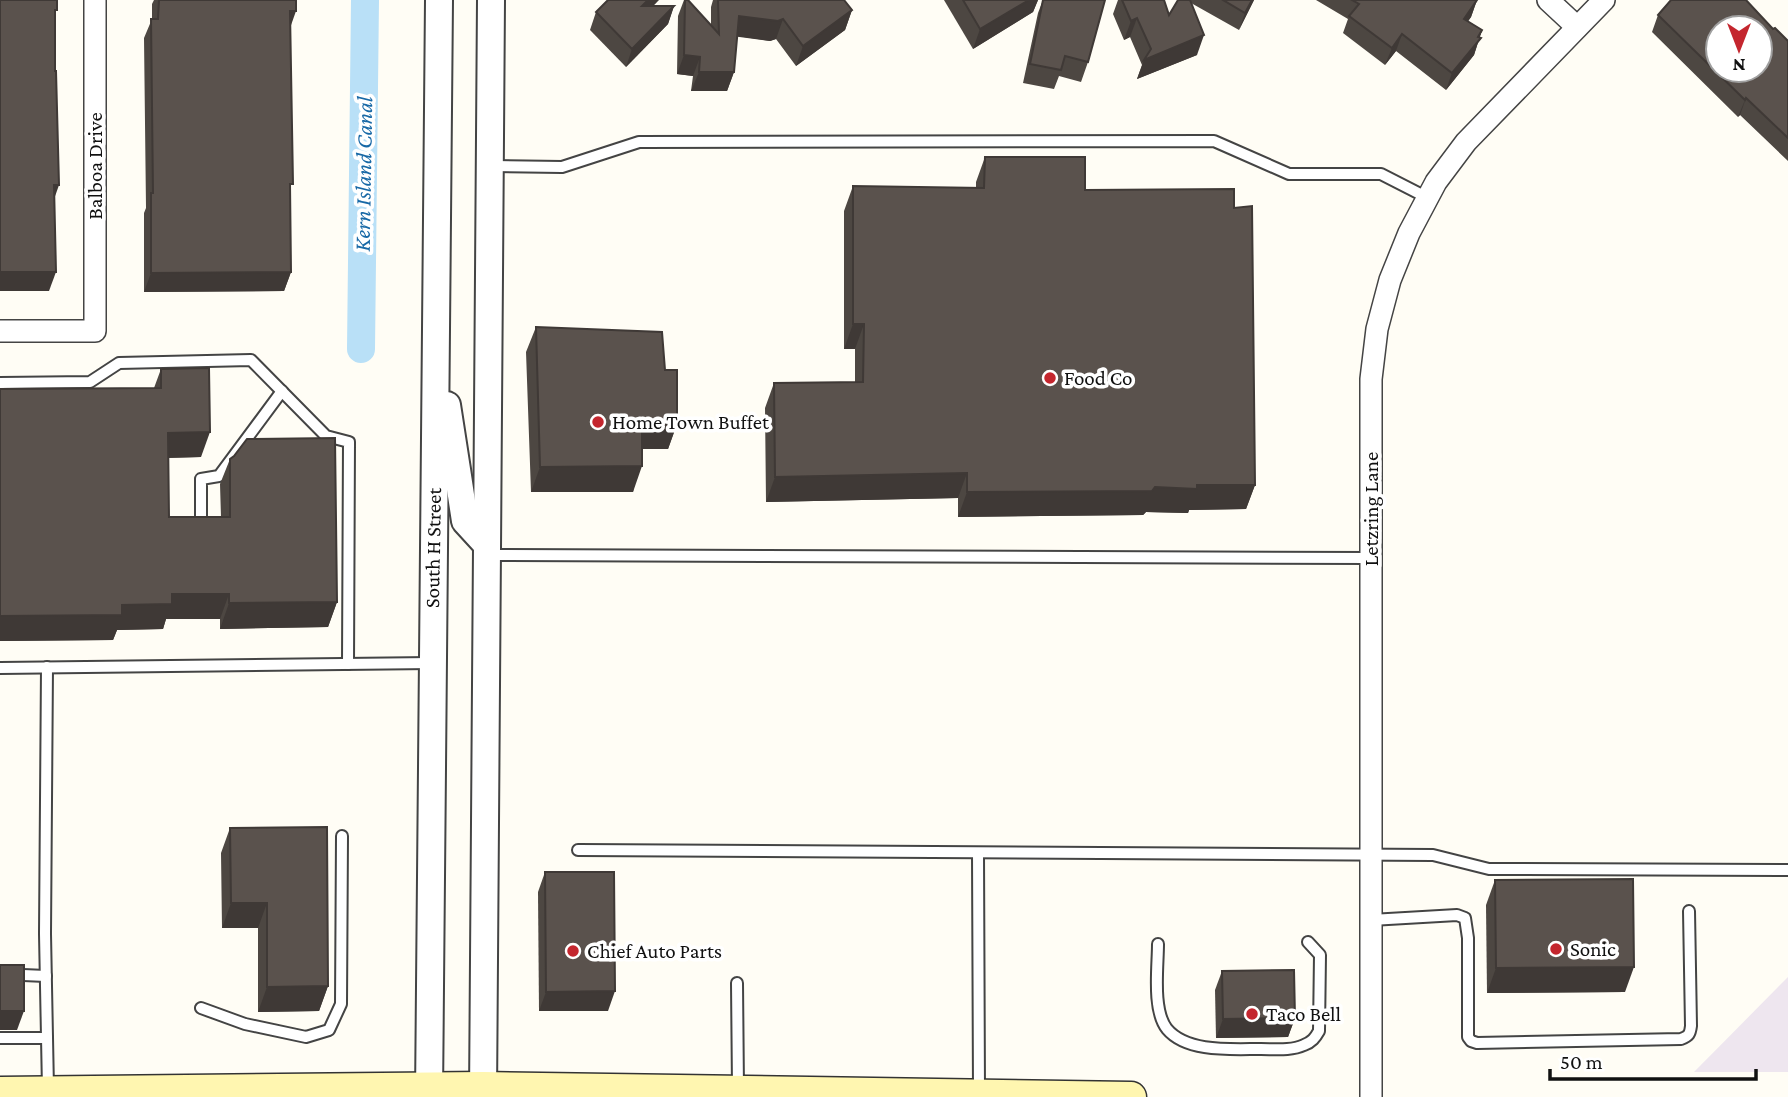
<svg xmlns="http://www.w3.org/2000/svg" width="1788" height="1097" viewBox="0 0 1788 1097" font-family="'Crimson Pro',serif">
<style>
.industrial{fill:#eee6ef}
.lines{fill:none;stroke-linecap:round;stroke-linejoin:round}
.canal{stroke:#b9e0f7;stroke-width:28}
.service-casing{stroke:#444;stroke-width:14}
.minor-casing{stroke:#444;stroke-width:24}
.tertiary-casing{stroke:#444;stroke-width:30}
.secondary-casing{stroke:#333;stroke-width:33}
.service{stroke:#fff;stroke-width:10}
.minor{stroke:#fff;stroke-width:21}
.tertiary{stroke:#fff;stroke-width:26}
.secondary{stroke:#fff6b0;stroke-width:30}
.wall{fill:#4d4742}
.shaded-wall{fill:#3f3936}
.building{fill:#5a524d;stroke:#3f3936;stroke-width:2;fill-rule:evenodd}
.poi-dot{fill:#c4262e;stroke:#fff;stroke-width:2.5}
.labels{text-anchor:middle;stroke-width:7;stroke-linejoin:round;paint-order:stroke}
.street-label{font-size:21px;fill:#111;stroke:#fff}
.poi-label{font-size:21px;fill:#111;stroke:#fff;text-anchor:start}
.water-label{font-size:23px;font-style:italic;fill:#1768a6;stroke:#fff}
</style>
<rect width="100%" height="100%" fill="#fffdf5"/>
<!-- industrial -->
<path class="industrial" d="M1788,977V1072H1694Z"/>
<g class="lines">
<!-- canal -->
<path class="canal" d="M361,349L365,0"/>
<defs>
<g id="service">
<path d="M492,166L562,167L639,142L1214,141L1289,174H1381L1428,198"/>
<path d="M0,383L90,382L119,363L251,360L326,436L349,442L348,664"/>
<path d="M201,528V479L219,476L282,391"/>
<path d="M488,555L1371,558"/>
<path d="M47,667L45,934L48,1089"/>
<path d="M0,668L432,663"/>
<path d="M578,850L1433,855L1489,869L1788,870"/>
<path d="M978,853L979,1092"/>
<path d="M1371,920L1457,915L1465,918L1468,938V1037L1471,1041L1477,1043L1681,1039C1689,1036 1690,1034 1691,1026L1689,911"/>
<path d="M1158,944C1158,967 1152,1010 1167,1029C1187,1053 1233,1049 1261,1049C1275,1049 1291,1051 1304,1045C1312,1042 1315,1038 1319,1031L1320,955L1308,942"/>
<path d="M0,974L46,976"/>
<path d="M737,983L738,1088"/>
<path d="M201,1008L245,1024L306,1037L329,1030L341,1004L342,836"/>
<path d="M0,1038H47"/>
</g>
<g id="minor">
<path d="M1548,0L1577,27"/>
<path d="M0,331H95V0"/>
<path d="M1371,1097V379L1377,329L1390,280L1409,233L1436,182L1466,142L1604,0"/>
</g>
<g id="tertiary">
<path d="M447,405L465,521L487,545"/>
<path d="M429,1097L439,0"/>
<path d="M483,1097L491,0"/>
</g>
<path id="secondary" d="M0,1092L483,1087L1131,1097"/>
</defs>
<!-- service casing -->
<use href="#service" class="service-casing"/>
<!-- minor casing -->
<use href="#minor" class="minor-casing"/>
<!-- tertiary casing -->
<use href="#tertiary" class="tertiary-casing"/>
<!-- secondary casing -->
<use href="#secondary" class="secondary-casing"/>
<!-- service -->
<use href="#service" class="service"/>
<!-- minor -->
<use href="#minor" class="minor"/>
<!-- tertiary -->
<use href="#tertiary" class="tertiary"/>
<!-- secondary -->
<use href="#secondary" class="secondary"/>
</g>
<!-- wall -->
<g class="wall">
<path d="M154,0H296L290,26L291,272L284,291L144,292V213L146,208L144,38L152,19V4Z"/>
<path d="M684,0H688L711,26V7L713,0H844L852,10L845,30L796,66L776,39L770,41L737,36L734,72L727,91H691L693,76L677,74L678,16Z"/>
<path d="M944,0H1038L1033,12L973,49Z"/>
<path d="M1043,0H1105L1088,62L1081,82L1059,76L1054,89L1023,83L1038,13Z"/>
<path d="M1118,0H1164L1169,15L1178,0H1254L1239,30L1191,3L1197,55L1137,79L1142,65L1130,37L1124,40L1113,14Z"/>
<path d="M1316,0H1477L1471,17L1468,21L1482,30L1474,55L1446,90L1396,51L1385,65L1343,33L1348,19Z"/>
<path d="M653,6H674L668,24L626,67L590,30L596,12Z"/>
<path d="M1658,15L1773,29L1788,41V161L1740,115L1738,117L1652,32Z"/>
<path d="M985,157L1085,190L1234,208L1255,485L1246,509L1189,510L1188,513L1146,512L1143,515L958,517V498L766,502L765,408L774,383L855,382V349H844V211L853,186L976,188V182Z"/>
<path d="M536,327L665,370L677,424L668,449H642L633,492H531L526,352Z"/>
<path d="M161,369L201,457L168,458L169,517H221L220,484L230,459L337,602L328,627L220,629V619H166L163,629L117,630L113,640L0,641V389L154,388Z"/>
<path d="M230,828L328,986L319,1011L258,1012V928H222L221,853Z"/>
<path d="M545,872L608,1011H539L538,892Z"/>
<path d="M1495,880L1625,992L1487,993L1486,905Z"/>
<path d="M1222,971L1295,1018L1288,1037L1216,1038L1215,990Z"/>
</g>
<!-- shaded-wall -->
<g class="shaded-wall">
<path d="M648,0H659L636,24L642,6Z"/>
<path d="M1029,0H1038L1033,12L973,49L980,29Z"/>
<path d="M1252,0H1254L1239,30L1245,13Z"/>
<path d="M1477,0L1471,17L1458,36L1464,19Z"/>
<path d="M674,6L668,24L626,67L632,49Z"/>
<path d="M852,10L845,30L796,66L803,46Z"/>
<path d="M290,11H296L289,31Z"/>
<path d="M739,16L783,19L776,39L770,41L732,36Z"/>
<path d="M1137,18L1130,37L1124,40L1131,21Z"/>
<path d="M1482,30L1474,55L1446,90L1452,73Z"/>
<path d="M1402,34L1396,51L1385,65L1392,48Z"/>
<path d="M1204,35L1197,55L1137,79L1144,60Z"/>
<path d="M684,55L700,57L693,76L677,74Z"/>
<path d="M699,72H734L727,91H691Z"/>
<path d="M1746,98L1740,115L1738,117L1745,100Z"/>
<path d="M54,185H59L52,205Z"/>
<path d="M0,272H56L49,291H0Z"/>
<path d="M291,272L284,291L144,292L151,273Z"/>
<path d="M853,324H864L855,349H844Z"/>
<path d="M642,424H677L668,449H633Z"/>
<path d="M210,432L201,457L159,458L168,433Z"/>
<path d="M642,466L633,492H531L540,467Z"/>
<path d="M967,473L958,498L766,502L775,477Z"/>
<path d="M1197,485H1255L1246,509L1189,510L1188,513L1146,512L1143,515L958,517L967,492L1155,487Z"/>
<path d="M172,594H229L220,619H166L163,629L117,630L113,640L0,641V616L122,605Z"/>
<path d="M337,602L328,627L220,629L229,603Z"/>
<path d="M231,903H267L258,928H222Z"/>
<path d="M1634,967L1625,992L1487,993L1496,968Z"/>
<path d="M328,986L319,1011L258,1012L267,987Z"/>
<path d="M615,991L608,1011H539L546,992Z"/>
<path d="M0,1011H24L17,1030H0Z"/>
<path d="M1295,1018L1288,1037L1216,1038L1223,1019Z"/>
</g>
<!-- building -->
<g class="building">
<path d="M0,0H57V10H55V71H56L59,185H54L56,272H0Z"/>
<path d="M159,0H296V11H290L293,184H290L291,272L151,273V193H153L151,19H158Z"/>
<path d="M608,0H648L642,6H674L632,49L596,12Z"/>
<path d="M685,0H688L719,34L718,0H844L852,10L803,46L783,19L778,21L739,16L734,72H699L700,57L684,55Z"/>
<path d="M963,0H1029L980,29Z"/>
<path d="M1043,0H1105L1088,62L1065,56L1061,70L1030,64Z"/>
<path d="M1122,0H1164L1169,15L1178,0H1190L1204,35L1144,60L1151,49L1137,18L1131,21Z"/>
<path d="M1223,0H1252L1245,13Z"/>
<path d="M1352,0H1477L1464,19L1482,30L1478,37L1481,38L1452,73L1402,34L1392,48L1349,16L1359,4Z"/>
<path d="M1671,0H1746L1773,29L1775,28L1788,41V138L1746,98L1745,100L1658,15ZM1718,28H1760V70H1718Z"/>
<path d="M985,157H1085V190L1234,189V208L1252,206L1255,485H1197V489L1155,487L1152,491L967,492V473L775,477L774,383L863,382L864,324H853V186L984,188Z"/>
<path d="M536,327L662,332L665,370H677V424H642V466L540,467Z"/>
<path d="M209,368L210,432L168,433L169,517H230V459L234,456L247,439L335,438L337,602L229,603V594H172V604L122,605V615L0,616V389L161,388V369Z"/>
<path d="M327,827L328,986L267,987V903H231L230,828Z"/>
<path d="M545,872H614L615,991L546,992Z"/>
<path d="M1633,879L1634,967L1496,968L1495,880Z"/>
<rect x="0" y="965" width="24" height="46"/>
<path d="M1294,970L1295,1018L1223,1019L1222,971Z"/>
</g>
<!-- markers -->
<g class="poi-dot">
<circle cx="1050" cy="378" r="7"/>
<circle cx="598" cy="422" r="7"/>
<circle cx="1556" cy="949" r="7"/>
<circle cx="573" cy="951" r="7"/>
<circle cx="1252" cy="1014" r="7"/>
</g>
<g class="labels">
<!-- street labels -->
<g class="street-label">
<text transform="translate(95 166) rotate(-90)" y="7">Balboa Drive</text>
<text transform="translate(1371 509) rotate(-90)" y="7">Letzring Lane</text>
<text transform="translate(433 548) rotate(-89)" y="7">South H Street</text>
</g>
<!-- poi labels -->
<g class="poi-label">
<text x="1064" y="385">Food Co</text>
<text x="612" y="429">Home Town Buffet</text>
<text x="1570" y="956">Sonic</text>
<text x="587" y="958">Chief Auto Parts</text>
<text x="1266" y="1021">Taco Bell</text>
</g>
<!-- water labels -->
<g class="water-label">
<text transform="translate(363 174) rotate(-89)" y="8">Kern Island Canal</text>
</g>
</g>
<!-- north arrow -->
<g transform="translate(1739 49) rotate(180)"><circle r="33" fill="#ffffff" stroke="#a0a0a0" stroke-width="2"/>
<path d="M0-5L12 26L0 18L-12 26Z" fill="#c4262e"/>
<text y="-10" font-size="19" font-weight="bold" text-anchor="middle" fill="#111111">N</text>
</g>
<!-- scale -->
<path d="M1550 1069v10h206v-10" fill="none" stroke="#111111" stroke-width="3.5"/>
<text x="1560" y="1069" font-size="21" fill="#111111" stroke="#ffffff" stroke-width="5" paint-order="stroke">50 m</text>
</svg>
